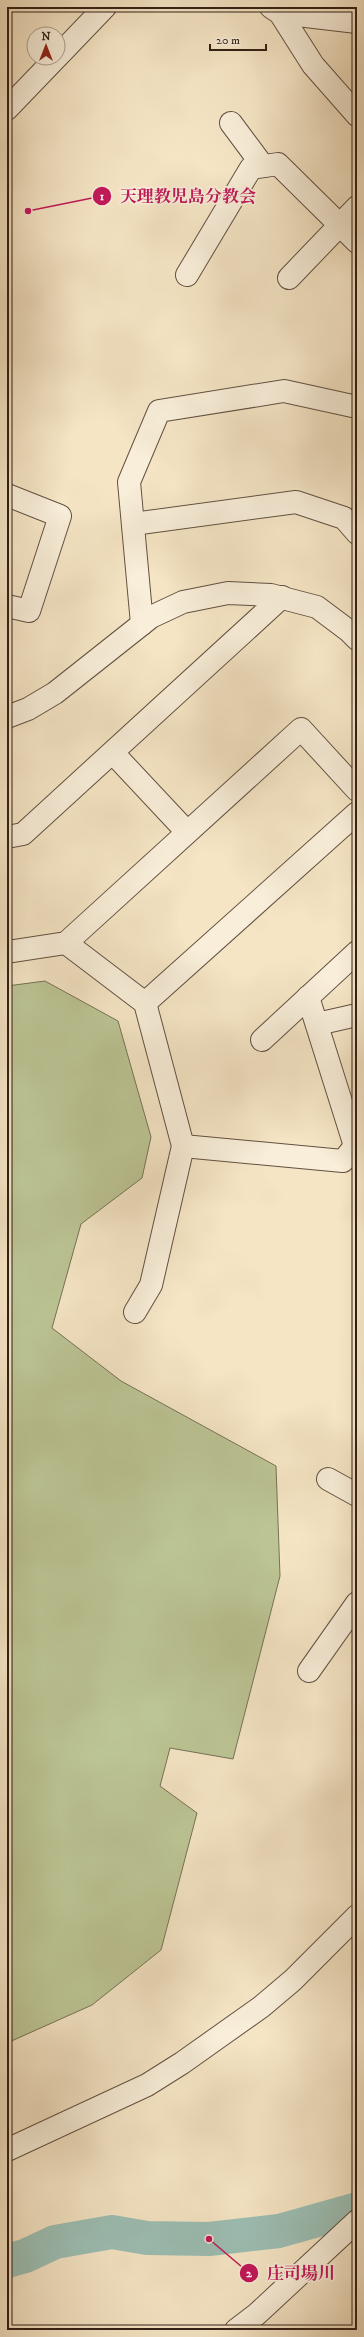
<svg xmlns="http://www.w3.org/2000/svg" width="364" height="2337" viewBox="0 0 364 2337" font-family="'IM FELL DW Pica','Noto Serif JP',serif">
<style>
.green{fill:#bcc595;stroke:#767256}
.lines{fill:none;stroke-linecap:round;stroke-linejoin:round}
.river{stroke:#9cbfb4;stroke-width:34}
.minor-casing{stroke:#625042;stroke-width:24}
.minor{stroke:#f8eed9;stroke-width:22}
.leader{fill:none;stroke:#c2185b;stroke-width:1.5}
.callout-dot{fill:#c2185b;stroke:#f8eed9;stroke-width:1.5}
.mark-label{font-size:12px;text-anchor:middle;font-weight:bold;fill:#fff}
.callout-label{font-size:17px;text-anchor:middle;font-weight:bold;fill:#c2185b;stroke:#f8eed9;stroke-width:3.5;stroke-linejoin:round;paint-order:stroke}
</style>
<rect width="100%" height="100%" fill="#f5e5c5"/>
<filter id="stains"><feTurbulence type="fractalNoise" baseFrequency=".005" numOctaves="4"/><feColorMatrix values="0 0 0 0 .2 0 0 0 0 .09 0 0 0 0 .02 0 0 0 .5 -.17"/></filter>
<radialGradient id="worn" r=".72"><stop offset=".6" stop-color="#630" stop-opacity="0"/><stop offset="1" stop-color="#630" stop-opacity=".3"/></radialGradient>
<!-- green -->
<path class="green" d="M45,981L118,1021L151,1137L142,1178L81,1224L52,1328L121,1381L276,1466L280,1576L233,1759L170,1748L160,1786L197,1813L161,1950L92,2005L7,2043V986Z"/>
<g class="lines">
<!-- river -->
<path class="river" d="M7,2261L25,2256L55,2242L112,2232L147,2238L209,2239L279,2231L357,2209"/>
<defs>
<g id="minor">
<path d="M271,7L280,13L313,65L357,115"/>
<path d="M280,13L357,22"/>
<path d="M58,56L105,7"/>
<path d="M7,109L56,58"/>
<path d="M231,123L263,166"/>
<path d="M187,275L251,168L278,164L357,242"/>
<path d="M289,278L357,207"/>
<path d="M7,495L60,516L29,611L7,606"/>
<path d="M133,524L296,502L344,518L357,533"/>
<path d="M142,624L129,482L159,411L284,391L357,407"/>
<path d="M7,717L28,709L55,693L151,617L183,602L228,593L271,595L317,607L349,631L357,639"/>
<path d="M113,753L187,832"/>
<path d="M7,837L23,834L282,597"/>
<path d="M66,943L145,1003L183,1146L151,1285L135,1312"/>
<path d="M7,952L66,943L301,729L357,790"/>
<path d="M145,1003L357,813"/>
<path d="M317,1024L357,1015"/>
<path d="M262,1040L357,952"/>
<path d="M183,1146L343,1161L355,1146L308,997"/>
<path d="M328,1479L357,1495"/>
<path d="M309,1671L357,1603"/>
<path d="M7,2150L147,2085L182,2063L261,2007L293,1980L357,1916"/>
<path d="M236,2330L257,2314L357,2221"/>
</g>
</defs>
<!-- minor casing -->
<use href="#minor" class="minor-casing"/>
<!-- minor -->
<use href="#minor" class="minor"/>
</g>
<!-- callouts -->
<path class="leader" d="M28 211L102 196M209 2239L249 2273"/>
<g class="callout-dot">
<circle cx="28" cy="211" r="4"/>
<circle cx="209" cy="2239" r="4"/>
<circle cx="102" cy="196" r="10"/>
<circle cx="249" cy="2273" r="10"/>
</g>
<g class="mark-label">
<text x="102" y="200">1</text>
<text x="249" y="2277">2</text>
</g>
<g class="callout-label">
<text x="188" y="202">天理教児島分教会</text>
<text x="301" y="2279">庄司場川</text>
</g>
<!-- margin -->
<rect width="364" height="2337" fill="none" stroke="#f5e5c5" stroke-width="24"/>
<rect x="8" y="8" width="348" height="2321" fill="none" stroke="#311f16" stroke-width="2"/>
<rect x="12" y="12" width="340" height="2313" fill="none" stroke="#311f16"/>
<!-- north arrow -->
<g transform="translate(46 46)"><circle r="19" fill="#f8eed9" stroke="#a89b8b"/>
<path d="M0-3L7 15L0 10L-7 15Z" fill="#8f2418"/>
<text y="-6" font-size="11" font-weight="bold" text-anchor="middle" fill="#311f16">N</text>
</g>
<!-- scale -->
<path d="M210 44v6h56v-6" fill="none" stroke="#311f16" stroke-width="2"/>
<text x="216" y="44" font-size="12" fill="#311f16" stroke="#f8eed9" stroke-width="3" paint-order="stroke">20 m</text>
<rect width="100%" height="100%" filter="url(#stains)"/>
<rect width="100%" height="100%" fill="url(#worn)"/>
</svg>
